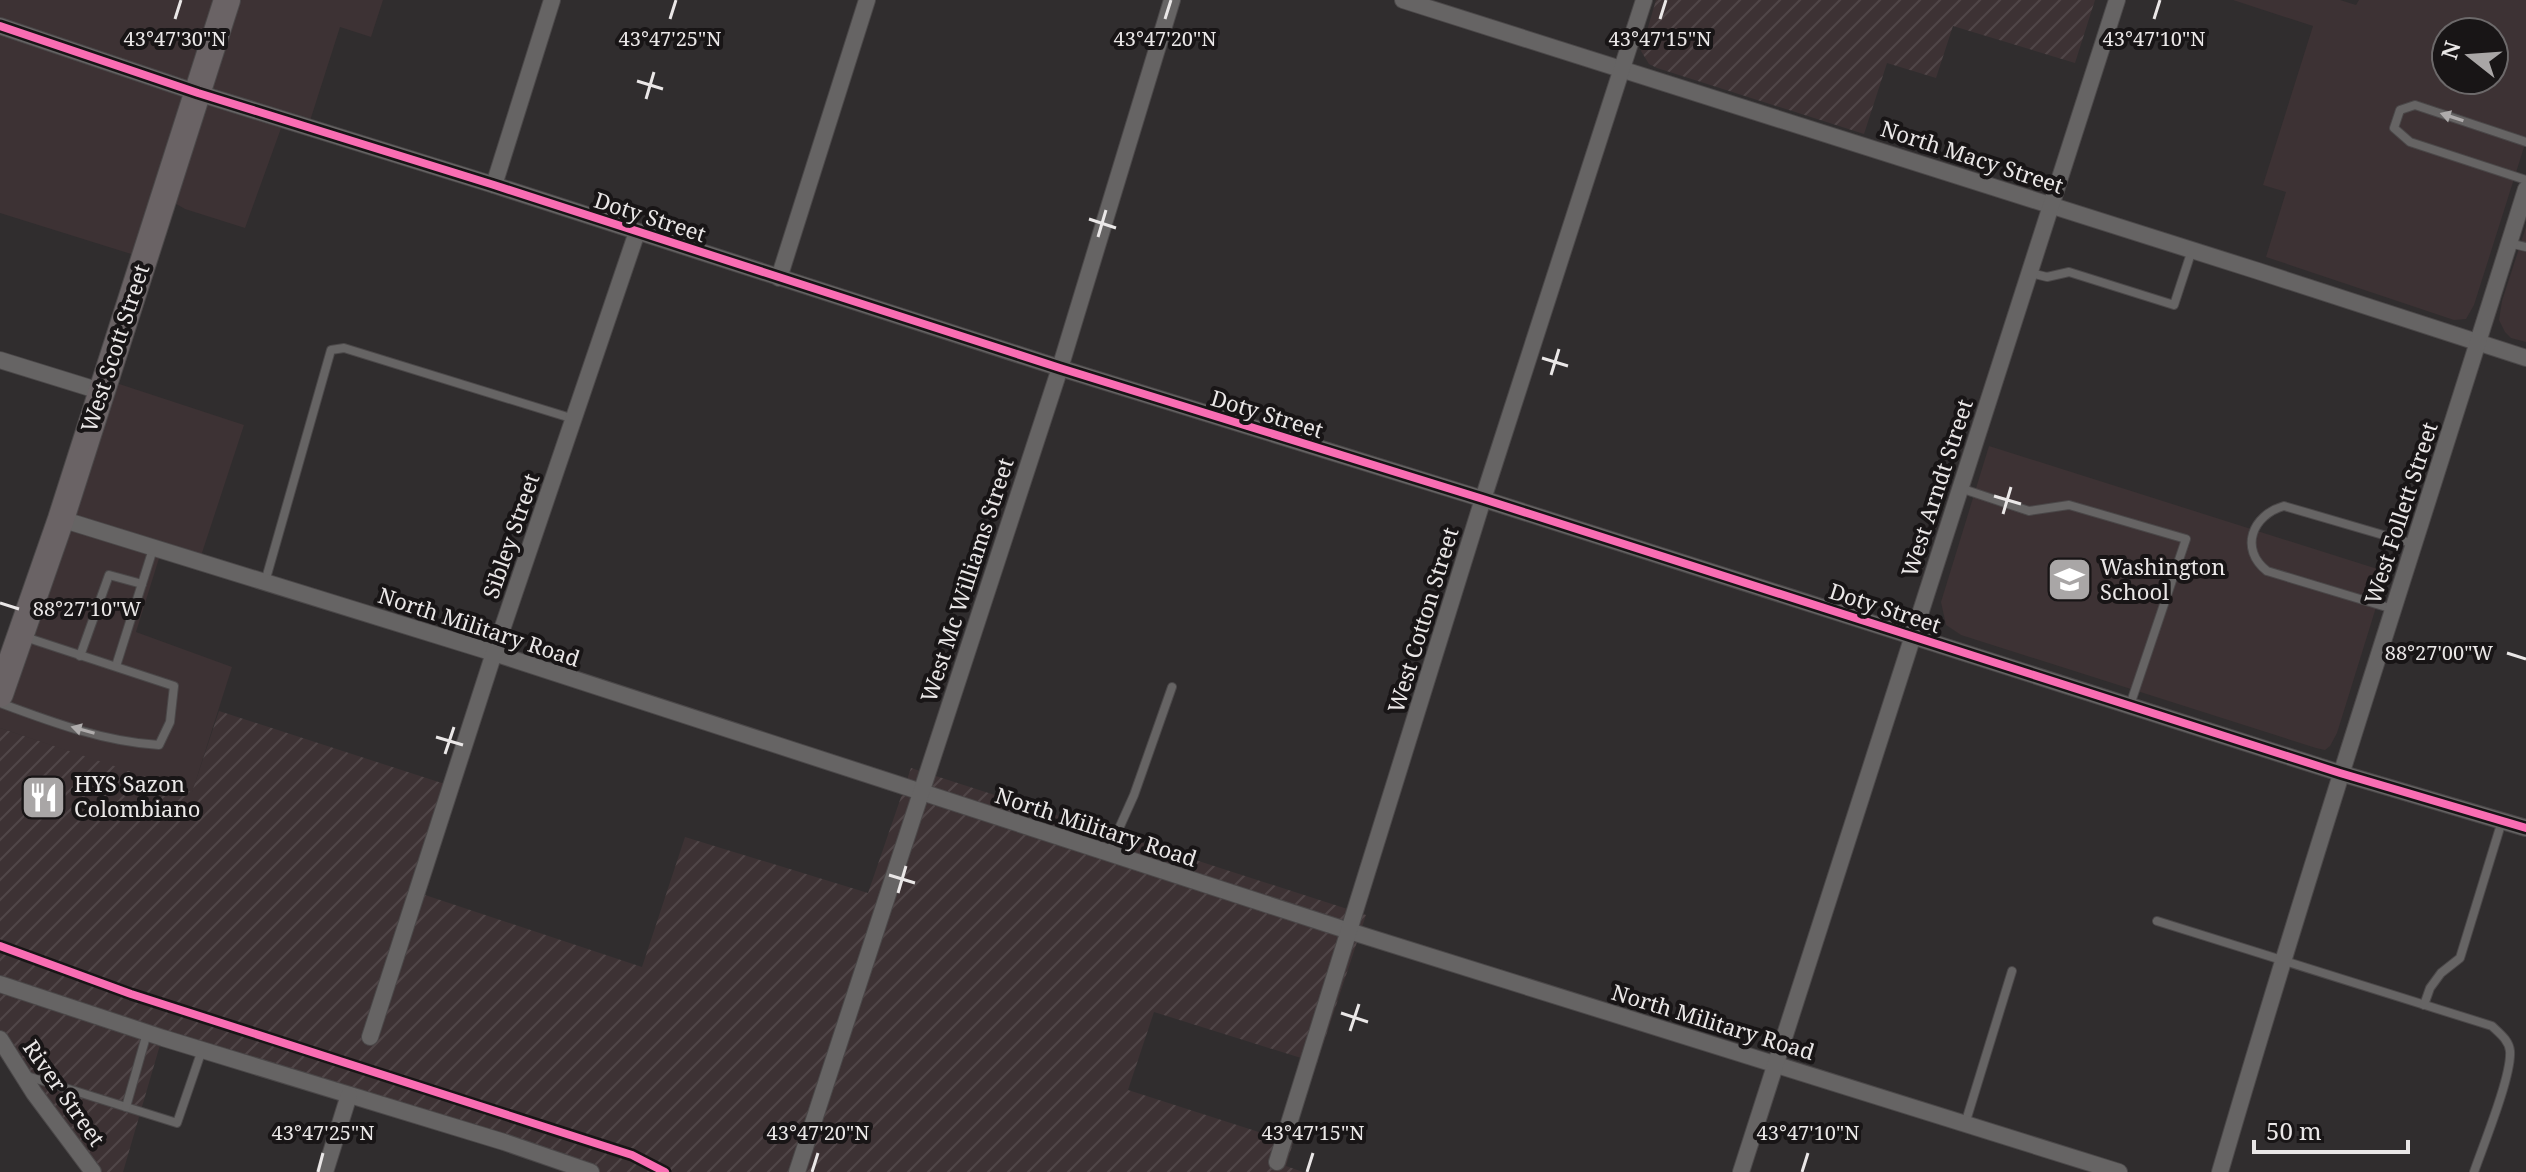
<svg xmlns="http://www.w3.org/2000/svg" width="2526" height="1172" viewBox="0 0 2526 1172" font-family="'Noto Serif',serif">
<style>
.built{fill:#3d3234;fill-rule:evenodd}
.industrial{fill:url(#industrial-furrows)}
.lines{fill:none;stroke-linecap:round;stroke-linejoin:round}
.service-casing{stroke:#4b4849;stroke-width:10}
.minor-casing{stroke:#4b4849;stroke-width:18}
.primary-casing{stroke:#4b4849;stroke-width:28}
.service{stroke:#666464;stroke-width:8}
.minor{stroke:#666464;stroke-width:16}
.primary{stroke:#6a6365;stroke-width:26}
.cycleway-casing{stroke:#181516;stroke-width:13}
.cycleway{stroke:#f96db3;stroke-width:8}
.oneway{fill:#afacac}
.ticks{fill:none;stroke:#eae7e7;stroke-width:3}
.labels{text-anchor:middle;stroke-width:8;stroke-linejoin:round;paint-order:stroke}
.street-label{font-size:22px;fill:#eae7e7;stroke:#181516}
.poi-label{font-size:22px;fill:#eae7e7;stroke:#181516;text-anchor:start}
.ticks-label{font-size:20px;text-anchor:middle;fill:#eae7e7;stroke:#181516;stroke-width:8;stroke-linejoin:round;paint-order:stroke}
</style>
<defs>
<pattern id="industrial-furrows" width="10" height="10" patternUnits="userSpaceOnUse" patternTransform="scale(2)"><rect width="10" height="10" fill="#3d3234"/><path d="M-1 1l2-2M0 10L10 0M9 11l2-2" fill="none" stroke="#504648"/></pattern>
</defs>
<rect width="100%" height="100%" fill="#302d2e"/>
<!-- built -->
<g class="built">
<path d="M0,0H383L371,37L340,27L308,127L284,120L245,228L185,209L164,197L144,258L0,213Z"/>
<path d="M2233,0H2340L2356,5L2359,0H2526V141L2474,305L2466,319L2454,320L2266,257L2286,192L2263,185L2313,26ZM2446,32H2494V80H2446Z"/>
<path d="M2526,227V342L2511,338L2505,332L2499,320L2502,301Z"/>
<path d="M104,379L244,425L199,562L161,552L136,632L232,667L192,793L0,728V694Z"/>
<path d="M1989,446L2387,572L2337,733L2330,746L2325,750L2316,748L1961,635L1946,625L1941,602Z"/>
</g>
<!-- industrial -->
<g class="industrial">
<path d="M1656,0H2095L2075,63L1953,26L1936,78L1887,63L1864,134L1657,68L1649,64L1641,51Z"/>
<path d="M219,711L451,786L416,892L642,967L685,837L868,893L911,768L1366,915L1317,1063L1154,1012L1128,1090L1293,1143L1286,1166L1303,1172H591L162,1038L123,1172H93L0,1039V728L192,792Z"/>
</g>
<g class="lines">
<defs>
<g id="service">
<path d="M2526,142L2415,105L2400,110L2394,128L2410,142L2526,180"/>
<path d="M2509,243L2526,247"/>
<path d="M2030,273L2047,277L2069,272L2174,305L2192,250"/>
<path d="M1960,488L2029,511L2069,505L2186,539L2130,705"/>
<path d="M265,582L331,350L344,348L574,419"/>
<path d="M2393,609L2267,571C2239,549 2252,515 2284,506L2414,544"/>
<path d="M80,656L109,575L142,584"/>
<path d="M116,666L153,549"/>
<path d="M0,703C51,722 105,742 159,745L170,722L174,686L25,637"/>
<path d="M1108,853L1134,795L1172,687"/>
<path d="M2157,921L2492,1026C2499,1033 2509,1040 2510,1051C2512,1075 2483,1146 2474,1172"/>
<path d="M2424,1005L2430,988L2441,973L2460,958L2502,821"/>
<path d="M27,1076L177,1123L202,1050"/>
<path d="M126,1107L147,1033"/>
<path d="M1965,1124L2012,971"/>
</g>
<g id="minor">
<path d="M1403,0L2258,271L2526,358"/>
<path d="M0,26L198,93L494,185L1060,368L1483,499L2340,773L2526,828"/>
<path d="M494,185L552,0"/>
<path d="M779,278L867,0"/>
<path d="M0,360L100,391"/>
<path d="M61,519L494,653L1349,931L2119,1172"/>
<path d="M0,984L163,1038L504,1142L591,1172"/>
<path d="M370,1037L494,653L637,232"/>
<path d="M0,1039L34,1093L93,1172"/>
<path d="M1277,1162L1483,499L1644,0"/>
<path d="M325,1172L349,1095"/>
<path d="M797,1172L1060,368L1172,0"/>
<path d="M1741,1172L2117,0"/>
<path d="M2220,1172C2316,843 2424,517 2526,189"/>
</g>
<path id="primary" d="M0,694L61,519L227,0"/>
</defs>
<!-- service casing -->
<use href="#service" class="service-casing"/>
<!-- minor casing -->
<use href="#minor" class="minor-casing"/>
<!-- primary casing -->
<use href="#primary" class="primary-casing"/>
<!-- service -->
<use href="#service" class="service"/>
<!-- minor -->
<use href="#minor" class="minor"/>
<!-- primary -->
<use href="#primary" class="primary"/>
<defs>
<g id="cycleway">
<path d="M0,26L198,93L494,185L1060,368L1483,499L2340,773L2526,828"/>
<path d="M0,946L131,994L632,1155L665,1172"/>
</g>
</defs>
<!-- cycleway casing -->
<use href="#cycleway" class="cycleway-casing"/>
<!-- cycleway -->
<use href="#cycleway" class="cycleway"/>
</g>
<!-- one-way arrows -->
<defs><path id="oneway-solid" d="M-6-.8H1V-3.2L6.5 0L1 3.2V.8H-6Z" transform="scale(2)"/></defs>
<g class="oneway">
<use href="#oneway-solid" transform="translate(2452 117) rotate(-162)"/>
<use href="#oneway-solid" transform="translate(83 730) rotate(-164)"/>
</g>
<!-- ticks -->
<path class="ticks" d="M175,19L181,0M670,19L676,0M1165,19L1171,0M1660,19L1666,0M2154,19L2160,0M637,81L663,89M646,99L654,72M1089,219L1116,228M1098,237L1106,210M1542,358L1568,366M1551,375L1559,349M1994,496L2021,504M2003,514L2011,487M0,603L19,609M2507,653L2526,659M436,737L463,745M445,754L454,727M889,875L915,883M898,893L906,866M1341,1013L1368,1022M1350,1031L1359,1004M318,1172L323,1153M812,1172L818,1153M1307,1172L1313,1153M1802,1172L1808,1153"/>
<!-- icons -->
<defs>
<symbol id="school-square" viewBox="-11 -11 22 22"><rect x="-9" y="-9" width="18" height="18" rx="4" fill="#a9a6a6" stroke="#181516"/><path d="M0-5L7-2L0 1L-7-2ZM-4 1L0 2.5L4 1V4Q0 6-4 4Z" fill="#fff"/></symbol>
<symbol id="restaurant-square" viewBox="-11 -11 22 22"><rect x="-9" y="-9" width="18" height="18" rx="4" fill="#a9a6a6" stroke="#181516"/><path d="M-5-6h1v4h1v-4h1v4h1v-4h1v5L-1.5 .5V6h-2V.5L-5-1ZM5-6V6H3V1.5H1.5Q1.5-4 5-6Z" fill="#fff"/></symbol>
</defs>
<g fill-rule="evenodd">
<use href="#school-square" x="2044" y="554" width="51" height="51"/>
<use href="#restaurant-square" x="18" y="772" width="51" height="51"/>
</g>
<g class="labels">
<!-- street labels -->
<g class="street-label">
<text transform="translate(1972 157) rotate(18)" y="8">North Macy Street</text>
<text transform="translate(650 217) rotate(18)" y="8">Doty Street</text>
<text transform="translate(115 348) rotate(-72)" y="8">West Scott Street</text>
<text transform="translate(1267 414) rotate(17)" y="8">Doty Street</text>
<text transform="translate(1937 488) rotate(-72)" y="8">West Arndt Street</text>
<text transform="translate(2401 513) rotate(-72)" y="8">West Follett Street</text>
<text transform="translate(511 536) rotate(-71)" y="8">Sibley Street</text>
<text transform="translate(967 580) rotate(-72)" y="8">West Mc Williams Street</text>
<text transform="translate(1885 608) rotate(18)" y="8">Doty Street</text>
<text transform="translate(1423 620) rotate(-73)" y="8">West Cotton Street</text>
<text transform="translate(479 627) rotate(18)" y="8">North Military Road</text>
<text transform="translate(1096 827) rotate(18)" y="8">North Military Road</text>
<text transform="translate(1713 1022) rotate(17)" y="8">North Military Road</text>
<text transform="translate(64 1093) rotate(55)" y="8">River Street</text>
</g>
<!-- poi labels -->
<g class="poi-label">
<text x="2100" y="575">Washington<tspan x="2100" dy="25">School</tspan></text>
<text x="74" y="792">HYS Sazon<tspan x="74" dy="25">Colombiano</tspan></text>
</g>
</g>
<g class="ticks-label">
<text x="175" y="46">43°47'30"N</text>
<text x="670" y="46">43°47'25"N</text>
<text x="1165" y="46">43°47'20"N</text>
<text x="1660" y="46">43°47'15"N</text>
<text x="2154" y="46">43°47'10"N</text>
<text x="87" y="616">88°27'10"W</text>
<text x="2439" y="660">88°27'00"W</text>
<text x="323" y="1140">43°47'25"N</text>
<text x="818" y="1140">43°47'20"N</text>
<text x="1313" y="1140">43°47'15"N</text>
<text x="1808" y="1140">43°47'10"N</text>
</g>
<!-- north arrow -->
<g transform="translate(2470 56) rotate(287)"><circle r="38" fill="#181516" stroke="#6c696a" stroke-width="2"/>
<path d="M0-6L14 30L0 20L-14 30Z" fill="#a9a6a6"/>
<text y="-12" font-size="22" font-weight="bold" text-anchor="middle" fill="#eae7e7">N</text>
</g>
<!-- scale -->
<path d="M2254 1140v12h154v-12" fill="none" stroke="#eae7e7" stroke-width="4"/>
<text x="2266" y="1140" font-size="24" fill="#eae7e7" stroke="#181516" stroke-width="6" paint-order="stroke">50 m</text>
</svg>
